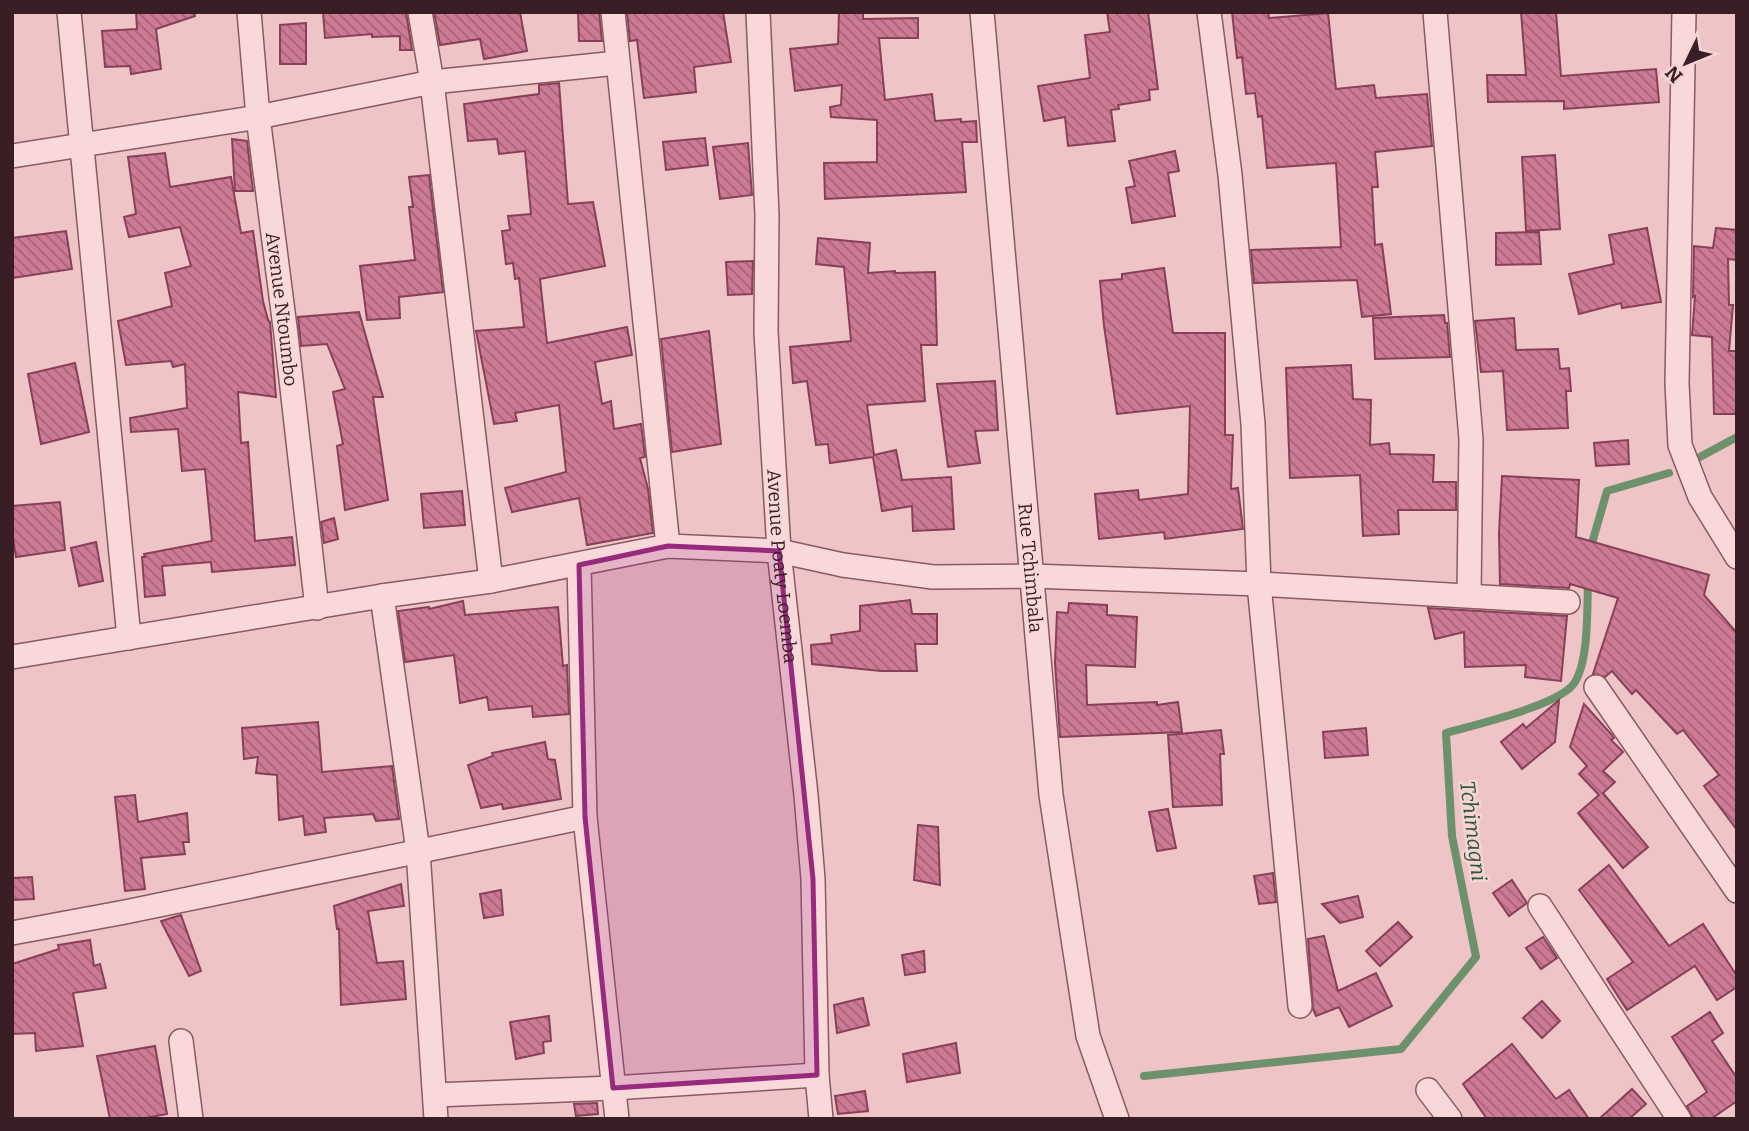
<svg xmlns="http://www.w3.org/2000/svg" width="1749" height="1131" viewBox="0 0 1749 1131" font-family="Bitter,serif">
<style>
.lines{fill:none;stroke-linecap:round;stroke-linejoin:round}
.stream{stroke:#6d906d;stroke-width:8}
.building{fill:url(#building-back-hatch);stroke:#884059;stroke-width:2}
.minor-casing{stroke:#895a64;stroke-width:26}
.minor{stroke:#f9d8d9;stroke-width:23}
.marked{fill:#982a7d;fill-opacity:0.2;stroke:#982a7d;stroke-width:5;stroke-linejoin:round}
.labels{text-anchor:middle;stroke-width:5;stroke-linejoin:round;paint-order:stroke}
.street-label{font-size:19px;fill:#391e25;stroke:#f6d4d5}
.water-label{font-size:21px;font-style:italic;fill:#2e5936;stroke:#f6d4d5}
</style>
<defs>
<pattern id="building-back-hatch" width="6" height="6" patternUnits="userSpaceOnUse" patternTransform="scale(1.75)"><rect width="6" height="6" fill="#cd7a95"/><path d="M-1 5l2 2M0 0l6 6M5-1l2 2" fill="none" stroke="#a76379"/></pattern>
</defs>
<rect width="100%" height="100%" fill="#eec4c6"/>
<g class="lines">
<!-- stream -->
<g class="stream">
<path d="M1698,458L1737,437"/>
<path d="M1590,550L1607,491L1669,473"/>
<path d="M1144,1076L1401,1049L1476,957L1452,836L1446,733C1473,725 1562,705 1575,682C1589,659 1587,608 1588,581"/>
</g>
</g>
<!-- building -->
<g class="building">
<path d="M136,12H194L195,16L156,29L161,69L131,74L130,66L105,67L102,31L137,29Z"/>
<path d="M323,12H406L412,50H400V36L372,37V34L325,38Z"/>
<path d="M434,12H520L527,51L484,59L480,39L440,45Z"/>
<path d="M578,12H599L602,41H579Z"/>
<path d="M627,12H723L731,62L694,67L696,92L644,98L637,40L630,41Z"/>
<path d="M839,12H863V19L918,18V38H879L885,100L932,94L935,121L961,119V122L976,121L977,142H962L966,192L825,199L824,163L877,162V120L831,117L830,107L841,105L842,85L795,91L790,49L838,44Z"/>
<path d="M1107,12H1148L1158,89L1149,90L1150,100L1118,105L1119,109L1111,110L1115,141L1068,146L1065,117L1044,121L1038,86L1090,78L1085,35L1110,32Z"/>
<path d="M1232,12H1268L1269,18L1328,13L1336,89L1374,85L1376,98L1427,94L1432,146L1375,152L1378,187H1372L1375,245L1382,244L1391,314L1362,317L1357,280L1254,283L1251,250L1341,247L1336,163L1267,168L1262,116L1258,117L1255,93L1246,94L1242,57L1237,58Z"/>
<path d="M1521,12H1556L1561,76L1656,69L1659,102L1564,109V101L1488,102L1487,75H1526Z"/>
<path d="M306,23V64H280V25Z"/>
<path d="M559,83L568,204L593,202L605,266L540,279L547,343L627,327L632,355L595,362L602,404L611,401L614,429L641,424L645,457L640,458L648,489L653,533L587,545L579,498L512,512L505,488L566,472L559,405L515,413L517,421L494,424L476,331L524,327L519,278L515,279L513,263L506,264L502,231L510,230L508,216L531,214L525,151L499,154L497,139L468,141L464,104L539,94V85Z"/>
<path d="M705,138L708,165L666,170L663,142Z"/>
<path d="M232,139L247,141L253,191H235Z"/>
<path d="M748,143L752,195L720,199L713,147Z"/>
<path d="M1175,151L1179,171L1168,173L1175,216L1132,223L1126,188L1135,186L1129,161Z"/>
<path d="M165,153L170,187L231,177L241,233L253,231L263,301L268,320L270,322L276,397L238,392L241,443L248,442L255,541L292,537L295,565L212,572L211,562L162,566L165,595L145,597L142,557H145L144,554L212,541L205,469L182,471L178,429L131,432L130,418L187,408L185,364L173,367L171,361L126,365L118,321L172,306L165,273L191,266L180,227L129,237L124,217L136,214L128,157Z"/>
<path d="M1555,155L1560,229L1526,231L1522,157Z"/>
<path d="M429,175L443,292L399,297L400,318L367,320L360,266L415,260L409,207H413L409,177Z"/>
<path d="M1647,228L1661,302L1622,308L1621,303L1579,314L1569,274L1614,264L1609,235Z"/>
<path d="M1716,228L1737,230V260L1728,259L1729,305H1733L1729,351H1737V414H1714L1712,337L1692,335L1695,296L1693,297L1694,246L1713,248Z"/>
<path d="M66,231L72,269L12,278V238Z"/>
<path d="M1539,232L1541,264L1496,265V233Z"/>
<path d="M818,238L870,243L868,273L895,271V273L935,272L937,345H921L925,401L867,405L874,455L896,450L902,480L951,477L954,529L913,531L912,506L882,511L873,457L830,463L828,444L816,445L807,381L793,383L790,347L851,341L844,267L816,264Z"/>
<path d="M753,261L752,294L728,295L726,262Z"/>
<path d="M1164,268L1173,333H1225V435H1233L1231,489L1238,488L1243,529L1165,539L1164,532L1099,539L1095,494L1138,490L1139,500L1188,494L1190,406L1117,414L1104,326L1100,281L1122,279V274Z"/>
<path d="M359,312L383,397H373L388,500L345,510L337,446L343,444L333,392L345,389L327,344L301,346L298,317Z"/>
<path d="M1444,315L1445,323H1447L1450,357L1375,359L1373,318Z"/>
<path d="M1514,318L1516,350L1558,349L1560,369L1569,368L1571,391H1566L1568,428L1507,430L1503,371L1481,372L1475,321Z"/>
<path d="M709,331L721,444L672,452L661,339Z"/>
<path d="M75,363L89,432L41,444L28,374Z"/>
<path d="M1351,365L1353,399L1371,400L1370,445L1389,443L1390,454L1434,455L1433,482H1456V510H1398L1399,534L1363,536L1360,475L1290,478L1286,368Z"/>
<path d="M995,381L998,430L975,431L980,463L948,467L937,384Z"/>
<path d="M1628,440L1629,464L1596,466L1594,443Z"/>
<path d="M1502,476L1579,480L1576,537L1709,575L1704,595L1737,633V830L1704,786L1719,775L1683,730L1677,734L1636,690L1632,694L1612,671L1605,677L1593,674L1618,598L1570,584L1569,588L1500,584L1499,533Z"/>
<path d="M462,491L465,525L424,528L421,494Z"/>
<path d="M60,502L65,550L16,557L12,532V506Z"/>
<path d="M334,518L338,539L324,543L321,522Z"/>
<path d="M96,542L103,581L79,586L71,548Z"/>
<path d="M910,600L912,614H937V644H915L917,671H881L812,664L811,645L832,643L831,635L860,631V606Z"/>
<path d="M463,601L465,615L558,607L563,666L567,665L569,714L533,717L532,706L489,710L487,697L460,703L454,655L405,662L398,611L429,607V609Z"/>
<path d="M1069,603L1107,605V615L1137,617L1135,667L1086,665L1087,705L1157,702V705L1178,702L1182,732L1060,737L1055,663L1057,612L1068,613Z"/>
<path d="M1428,608L1567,616L1561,681L1525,677L1526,665L1465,667L1464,632L1435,639Z"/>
<path d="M1559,700L1555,742L1522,769L1501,742L1523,724L1526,728Z"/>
<path d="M1584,704L1612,735L1614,738L1611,740L1623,752L1603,771L1615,782L1603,793L1648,847L1623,868L1578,813L1599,795L1579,774L1587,766L1570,747Z"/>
<path d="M318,722L322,772L392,766L399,819L376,821L373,814L324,818L326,832L305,835L303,816L279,820L277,775L256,773L258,757L244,759L242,728Z"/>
<path d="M1366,728L1368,755L1325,758L1323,732Z"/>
<path d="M1221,730L1224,754H1220L1222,805L1173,807L1168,735Z"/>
<path d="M545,742L548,759L555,760L561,799L503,809L502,804L481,808L468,765L493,756L492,753Z"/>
<path d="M135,795L138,822L187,813L189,842H183L185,854L141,858L145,889L125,891L115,797Z"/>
<path d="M1168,809L1176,848L1157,851L1149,812Z"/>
<path d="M918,825L938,827L940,885L914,880Z"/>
<path d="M1609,865L1669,946L1703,924L1737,976V987L1717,1000L1695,966L1627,1010L1607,979L1633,962L1579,890Z"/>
<path d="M1273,873L1276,902L1259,904L1254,876Z"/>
<path d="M32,877L34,899L12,900V878Z"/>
<path d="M1512,880L1527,903L1509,916L1493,893Z"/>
<path d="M401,884L404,906L368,911L377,963L403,961L406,999L341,1005L339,929H337L334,906Z"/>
<path d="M501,890L503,915L484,918L480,894Z"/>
<path d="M1358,896L1363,917L1340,923L1322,904Z"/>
<path d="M181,915L201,971L189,976L161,921Z"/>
<path d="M1398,922L1412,937L1380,966L1366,951Z"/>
<path d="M1324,936L1338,991L1376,973L1392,1006L1349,1027L1339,1007L1316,1016L1313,1009L1308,939Z"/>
<path d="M1543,937L1557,958L1541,969L1526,948Z"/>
<path d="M90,940L94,966L100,964L106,988L73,993L83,1046L36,1051L35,1033L12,1034V964L59,949L58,945Z"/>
<path d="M924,951L925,972L905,975L902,955Z"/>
<path d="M863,998L869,1025L837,1033L834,1005Z"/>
<path d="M1542,1001L1560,1021L1542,1038L1523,1018Z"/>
<path d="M1710,1012L1723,1033L1712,1041L1737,1078V1101L1711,1119H1693L1687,1106L1707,1092L1672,1037Z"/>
<path d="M549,1016L551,1041L543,1042L544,1053L516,1059L510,1022Z"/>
<path d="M956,1043L960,1073L907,1082L903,1054Z"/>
<path d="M1512,1044L1556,1099L1569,1090L1589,1119H1487L1463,1084Z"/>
<path d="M155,1046L167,1114L140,1119H110L97,1056Z"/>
<path d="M1632,1089L1646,1104L1629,1119H1599Z"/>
<path d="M865,1091L868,1111L838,1114L835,1096Z"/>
<path d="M597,1103L598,1114L576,1116L574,1104Z"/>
</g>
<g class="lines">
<defs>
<g id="minor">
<path d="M69,12L129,638"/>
<path id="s1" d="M249,12L258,117L286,335L317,608"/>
<path d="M420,12L432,82L491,581"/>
<path d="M613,12L668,546"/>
<path id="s2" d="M758,12L767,215L766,332L779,551L806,795L813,879L817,1075L821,1119"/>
<path id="s3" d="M982,12L1051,795L1088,1036L1117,1119"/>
<path d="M1209,12L1230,175L1253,424L1259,584L1300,1006"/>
<path d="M1435,12L1471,439L1469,595"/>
<path d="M1684,12L1677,383L1680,445L1700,497L1737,557"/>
<path d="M12,156L258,117L432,82L617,63"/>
<path d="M579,565L585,817L617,1119"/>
<path d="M382,596L418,851L436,1119"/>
<path d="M12,657L382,596L491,581L668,546L779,551L843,565L933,577L1031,576L1259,584L1568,602"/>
<path d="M1596,687L1737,891"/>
<path d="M1540,906L1679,1119"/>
<path d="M12,933L125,912L585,817"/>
<path d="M181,1041L191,1119"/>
<path d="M1428,1090L1450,1119"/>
<path d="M435,1095L613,1088L817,1075"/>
</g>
</defs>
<!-- minor casing -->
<use href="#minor" class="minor-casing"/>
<!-- minor -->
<use href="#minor" class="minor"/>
</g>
<!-- marked area -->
<path class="marked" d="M668,546L779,551L813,879L817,1075L613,1088L585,817L579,565Z"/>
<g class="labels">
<!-- street labels -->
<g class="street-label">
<text dy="7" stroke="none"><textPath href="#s1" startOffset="299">Avenue Ntoumbo</textPath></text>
<text dy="7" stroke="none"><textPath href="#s2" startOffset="555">Avenue Poaty Loemba</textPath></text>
<text dy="7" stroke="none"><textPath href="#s3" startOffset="558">Rue Tchimbala</textPath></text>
</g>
<!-- water labels -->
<g class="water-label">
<text transform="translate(1473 831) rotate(83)" y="7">Tchimagni</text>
</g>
</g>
<!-- border -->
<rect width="1749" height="1131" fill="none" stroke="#391e25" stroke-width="28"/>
<!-- north arrow -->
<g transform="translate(1686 63) rotate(227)" stroke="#f6d4d5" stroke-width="5" paint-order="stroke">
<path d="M0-5L12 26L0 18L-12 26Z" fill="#391e25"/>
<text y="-10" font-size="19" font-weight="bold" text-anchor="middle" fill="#391e25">N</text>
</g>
</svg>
